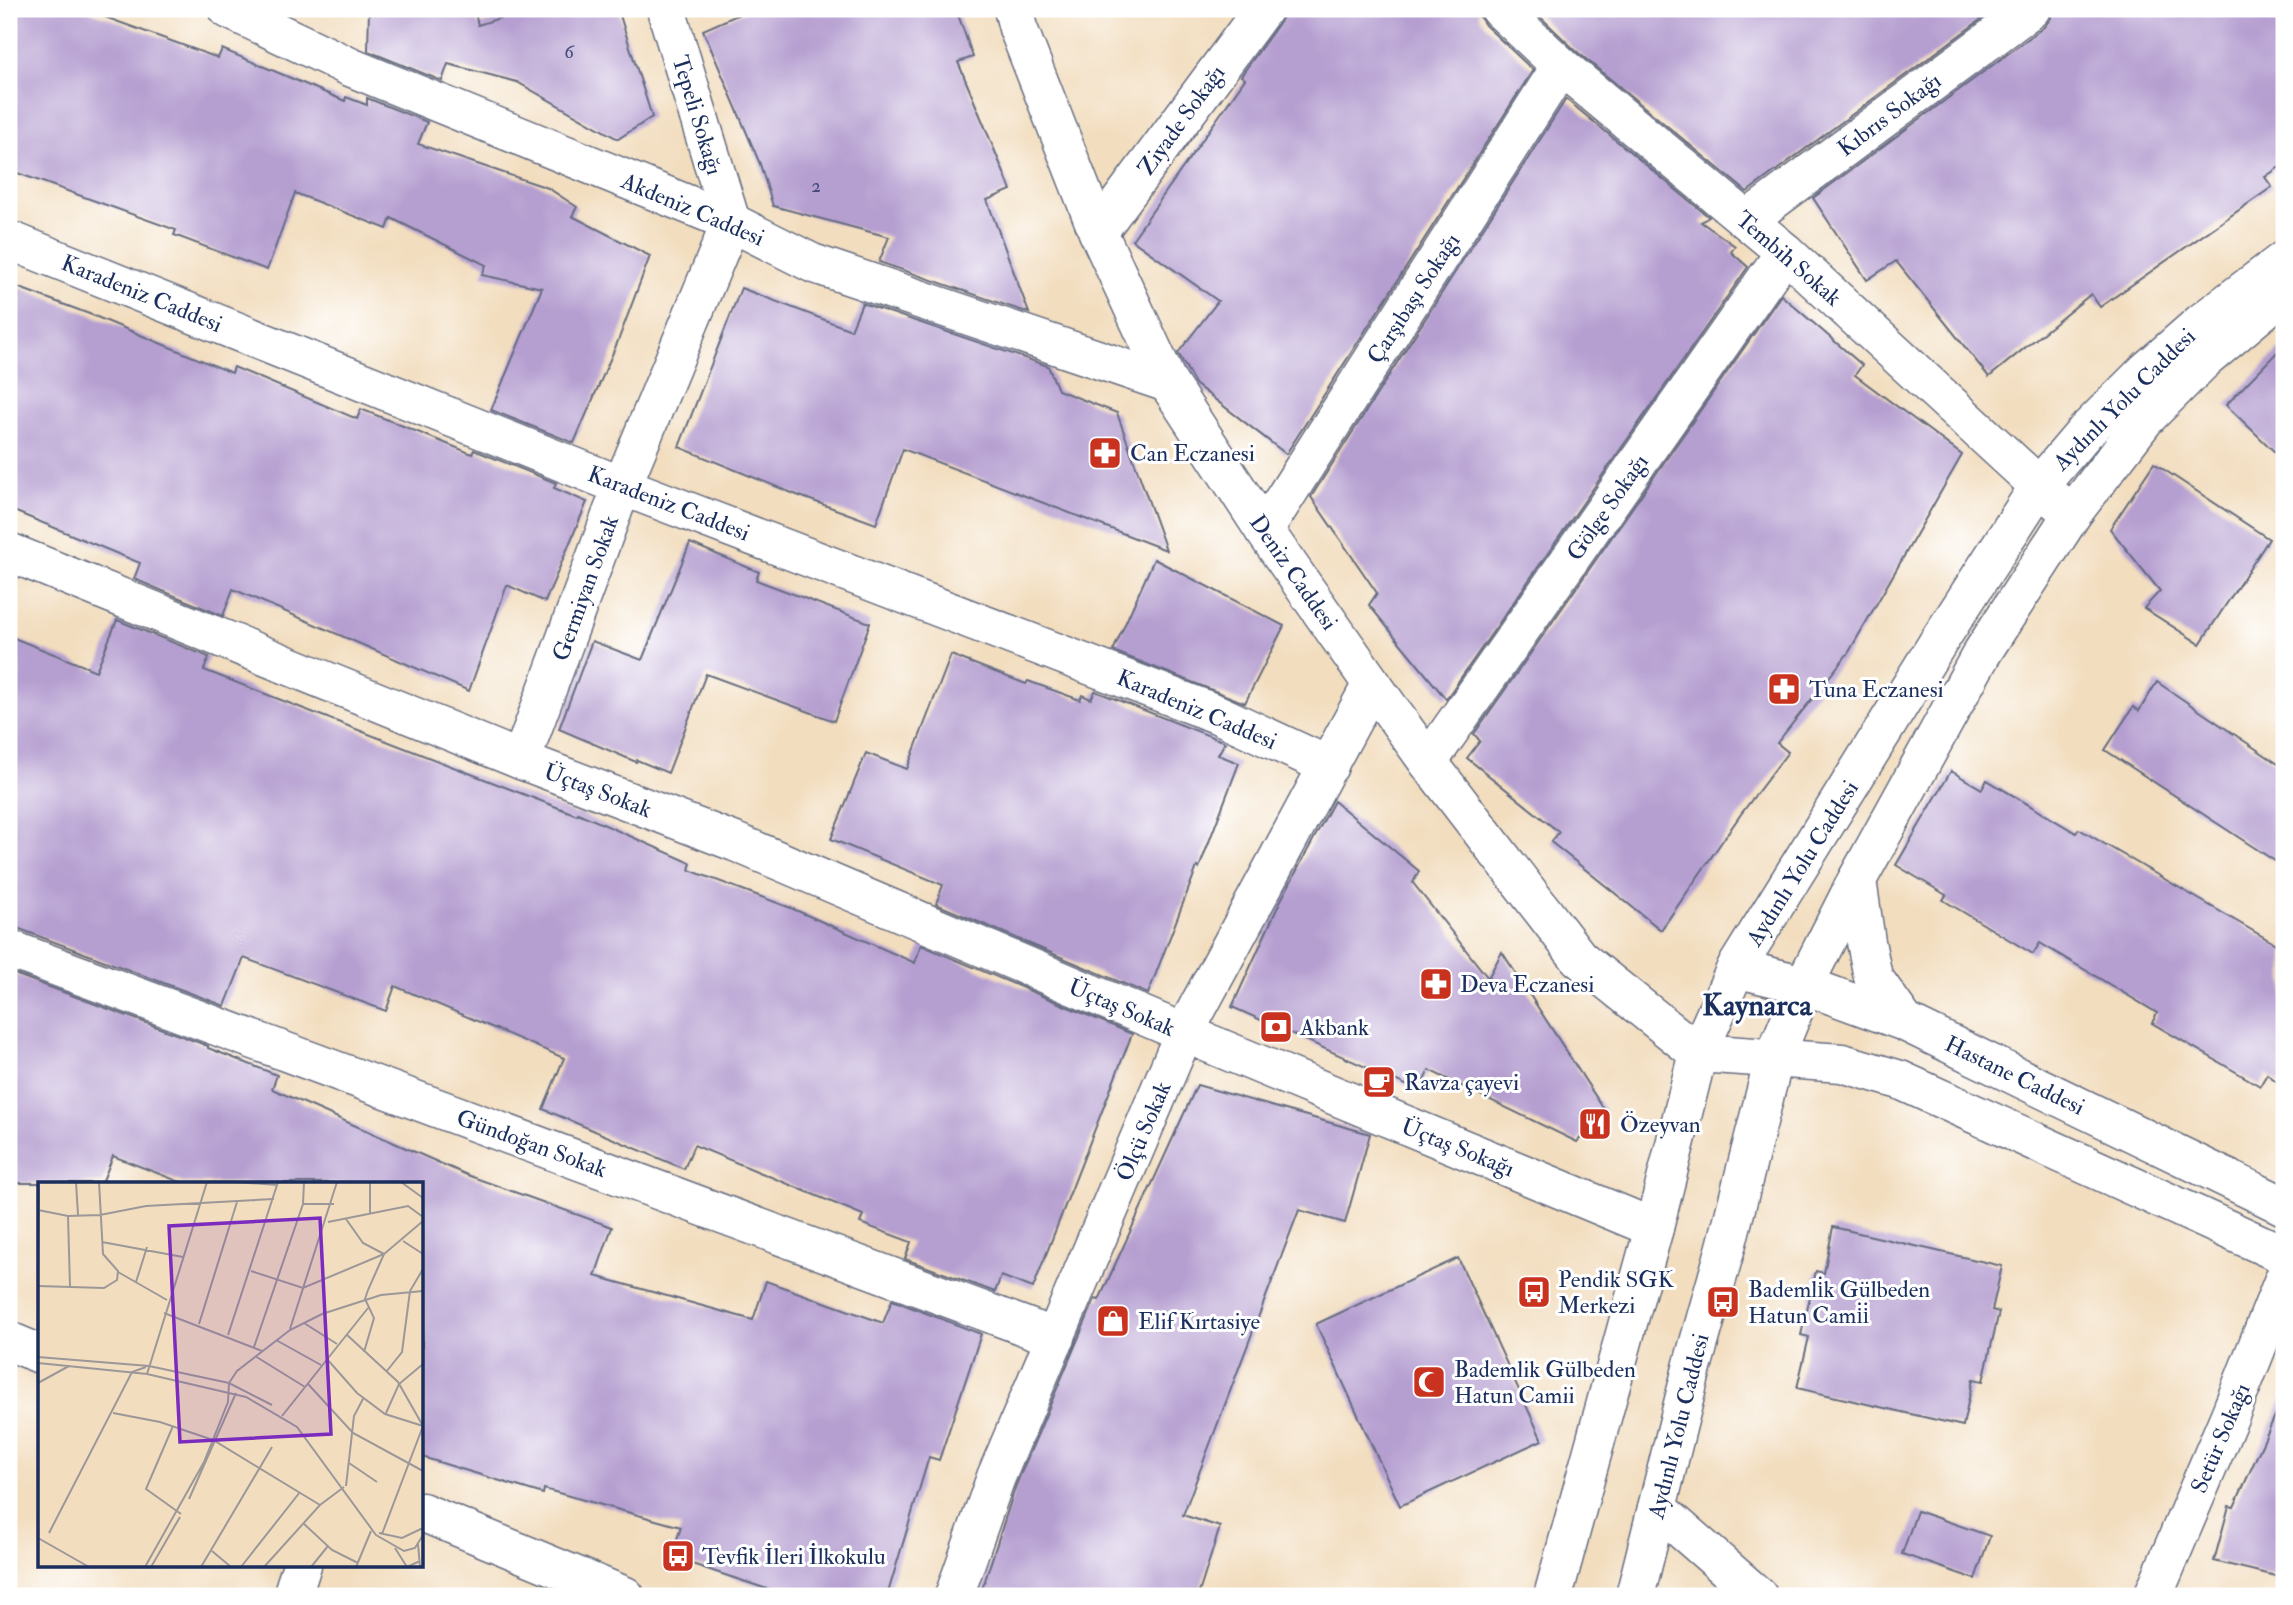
<svg xmlns="http://www.w3.org/2000/svg" width="2293" height="1605" viewBox="0 0 2293 1605" font-family="'IM FELL Double Pica',serif">
<style>
.building{fill:#b59fd0}
.lines{fill:none;stroke-linecap:round;stroke-linejoin:round}
.minor-casing{stroke:#666c80;stroke-width:41}
.major-casing{stroke:#666c80;stroke-width:41}
.minor{stroke:#fff;stroke-width:38}
.major{stroke:#fff;stroke-width:38}
.labels{text-anchor:middle;stroke-width:6;stroke-linejoin:round;paint-order:stroke}
.number-label{font-size:19px;fill:#424b7a}
.street-label{font-size:23px;fill:#1b2f5e;stroke:#fff}
.poi-label{font-size:23px;fill:#1b2f5e;stroke:#fff;text-anchor:start}
.district-label{font-size:30px;font-weight:bold;fill:#1b2f5e;stroke:#fff}
.inset-road{fill:none;stroke:#9c9798;stroke-width:2}
.view{fill:#7b2cbf;fill-opacity:0.15;stroke:#7b2cbf;stroke-width:3.5}
.inset-edge{fill:none;stroke:#1b2f5e;stroke-width:3.5}
</style>
<rect width="100%" height="100%" fill="#fff"/>
<filter id="ink" filterUnits="userSpaceOnUse"><feTurbulence type="fractalNoise" baseFrequency=".0143" numOctaves="2"/><feDisplacementMap in="SourceGraphic" scale="14" xChannelSelector="R" yChannelSelector="G"/><feConvolveMatrix kernelMatrix="1 2 1 2 8 2 1 2 1" color-interpolation-filters="sRGB"/></filter>
<filter id="wash" filterUnits="userSpaceOnUse"><feTurbulence type="fractalNoise" baseFrequency=".00686" numOctaves="4" result="noise"/><feDisplacementMap in="SourceGraphic" scale="28" xChannelSelector="R" yChannelSelector="G"/><feGaussianBlur stdDeviation="1.57" result="paint"/><feColorMatrix in="noise" values="0 0 0 0 0 0 0 0 0 0 0 0 0 0 0 0 0 1.4 0 .05"/><feComposite in="paint" operator="in"/></filter>
<g filter="url(#wash)">
<rect width="100%" height="100%" fill="#f2ddbe"/>
<g id="blocks">
<!-- building -->
<g class="building">
<path d="M9,9H83L218,58L222,49L345,101L346,97L367,105V98L427,122L418,144L548,188L577,207L572,216L650,256L618,341L574,443L491,410L542,288L482,275L486,265L391,218L387,229L295,193L267,270L174,235L176,230L9,170Z"/>
<path d="M369,9H474L478,25L528,9H618L652,117L618,139L517,82L448,64L442,81L368,51Z"/>
<path d="M751,9H956L973,57L958,62L1011,190L987,200L1029,313L879,262L889,237L773,206L760,164L703,30Z"/>
<path d="M1289,9H1479V16L1485,25L1533,70L1286,454L1195,384L1178,353L1218,301L1132,240L1245,79L1241,76Z"/>
<path d="M1532,9H1995L1747,192L1575,50Z"/>
<path d="M2052,9H2284V164L2265,177L2272,187L2100,307L2091,294L1989,377L1896,261L1867,280L1813,198L2044,27L2051,18Z"/>
<path d="M1566,99L1709,217L1701,222L1735,246L1731,252L1748,267L1446,699L1369,605L1377,593L1311,497Z"/>
<path d="M9,284L92,315L232,373L234,367L357,419L361,409L472,454L474,450L556,483L554,488L587,502L545,602L507,585L469,691L233,589L223,616L134,579L140,563L9,509Z"/>
<path d="M741,288L851,330L862,303L1048,366L1058,390L1117,413L1166,550L903,449L876,524L797,495L679,447Z"/>
<path d="M1781,295L1862,365L1855,375L1962,455L1849,652L1777,743L1788,752L1741,814L1661,930L1551,842L1559,832L1467,758L1480,741L1474,734Z"/>
<path d="M2284,345V461L2226,405Z"/>
<path d="M2154,463L2269,539L2200,644L2144,608L2160,591L2110,529Z"/>
<path d="M690,543L759,572L756,580L870,623L834,721L706,674L668,773L637,760L636,762L559,729L592,641L642,660Z"/>
<path d="M1154,559L1284,626L1245,703L1113,651Z"/>
<path d="M117,620L209,657L204,670L577,815L578,813L691,863L689,870L791,908L915,963L921,945L1132,1034L1033,1288L1001,1276L995,1292L905,1259L911,1242L860,1223L863,1215L694,1145L684,1169L543,1109L564,1058L395,986L386,1011L244,958L225,1006L17,928H9V636L96,671Z"/>
<path d="M951,655L1026,684L1028,681L1080,700L1082,695L1091,699L1095,691L1225,742L1218,755L1239,763L1199,868L1197,867L1148,994L936,904L943,885L831,839L866,753L907,769Z"/>
<path d="M2157,682L2284,768V867L2105,750L2133,707L2139,711Z"/>
<path d="M1951,771L1982,789L1987,780L2076,833L2079,829L2284,949V1087L2267,1074L2260,1086L2152,1023L2157,1013L2040,943L2033,954L1943,900L1946,895L1896,865Z"/>
<path d="M1334,801L1419,871L1413,883L1488,978L1502,952L1605,1111L1577,1142L1429,1070L1419,1091L1232,1007L1280,902Z"/>
<path d="M9,972L208,1046V1048L277,1075L272,1089L467,1175L612,1227L595,1276L753,1320L766,1281L883,1323L892,1300L981,1334L939,1460L929,1457L887,1596H788L671,1557L681,1527L544,1489L543,1494L422,1457V1183H183L113,1156L102,1183H9Z"/>
<path d="M1197,1085L1370,1134L1345,1223L1299,1210L1183,1515L1220,1527L1198,1596H980L1016,1485L1095,1299L1099,1300Z"/>
<path d="M1833,1227L2002,1266L1992,1310L1999,1312L1983,1381L1973,1379L1963,1426L1797,1388L1809,1337L1801,1335L1816,1271L1824,1273Z"/>
<path d="M1458,1258L1542,1440L1400,1506L1316,1324Z"/>
<path d="M2284,1396V1578L2214,1561L2229,1506L2234,1507Z"/>
<path d="M1917,1511L1990,1536L1975,1579L1902,1554Z"/>
</g>
</g>
</g>
<g filter="url(#ink)">
<use href="#blocks" fill-opacity="0" stroke="#666c80" stroke-width="2"/>
<g class="lines">
<defs>
<g id="minor">
<path d="M228,9L350,67L731,222L812,263L1168,383"/>
<path d="M1013,9L1018,28L1098,232L1168,383L1264,530L1372,684L1428,762L1579,958L1698,1053L1842,1063L1900,1080L2284,1255"/>
<path d="M1500,9L1561,66L1785,252L2039,486L2072,514"/>
<path d="M1747,220L2031,9"/>
<path d="M1098,232L1263,9"/>
<path d="M9,240L622,486L1217,714L1329,766"/>
<path d="M1264,530L1561,66"/>
<path d="M9,552L521,760L735,842L1184,1033L1654,1228"/>
<path d="M521,760L622,486L731,222L666,9"/>
<path d="M1428,762L1785,252"/>
<path d="M1857,880L1866,942L1873,977L1905,1022"/>
<path d="M9,949L1056,1338"/>
<path d="M1736,968L1804,985L1905,1022L2284,1206"/>
<path d="M9,1341L40,1354"/>
<path d="M1657,1508L1758,1596"/>
<path d="M422,1512L625,1596"/>
<path d="M292,1596L302,1565"/>
<path d="M954,1596L996,1477L1184,1033L1372,684"/>
<path d="M2153,1596L2230,1415L2284,1279"/>
</g>
<g id="major">
<path d="M1553,1596L1654,1228L1698,1053L1736,968L1937,644L2039,486L2085,432L2146,371L2202,322L2284,260"/>
<path d="M1635,1596L1693,1364L1726,1247L1774,1059L1804,985L1857,880L1982,653L2072,514L2145,419L2203,361L2284,293"/>
</g>
</defs>
<!-- minor casing -->
<use href="#minor" class="minor-casing"/>
<!-- major casing -->
<use href="#major" class="major-casing"/>
<!-- minor -->
<use href="#minor" class="minor"/>
<!-- major -->
<use href="#major" class="major"/>
</g>
</g>
<!-- icons -->
<defs>
<symbol id="pharmacy-square" viewBox="-11 -11 22 22"><rect x="-9" y="-9" width="18" height="18" rx="4" fill="#c8321e" stroke="#fff"/><path d="M-2-6h4v4h4v4h-4v4h-4v-4h-4v-4h4Z" fill="#fff"/></symbol>
<symbol id="bank-square" viewBox="-11 -11 22 22"><rect x="-9" y="-9" width="18" height="18" rx="4" fill="#c8321e" stroke="#fff"/><path d="M-6-4H6V4H-6ZM0-2.3a2.3 2.3 0 1 0 0 4.6a2.3 2.3 0 1 0 0-4.6Z" fill="#fff"/></symbol>
<symbol id="cafe-square" viewBox="-11 -11 22 22"><rect x="-9" y="-9" width="18" height="18" rx="4" fill="#c8321e" stroke="#fff"/><path d="M-5.5-4.5H6V0H3Q3 3.5 0 3.5H-2.5Q-5.5 3.5-5.5 0ZM3-3.2v2h1.7v-2ZM-6 4.5H4V6H-6Z" fill="#fff"/></symbol>
<symbol id="restaurant-square" viewBox="-11 -11 22 22"><rect x="-9" y="-9" width="18" height="18" rx="4" fill="#c8321e" stroke="#fff"/><path d="M-5-6h1v4h1v-4h1v4h1v-4h1v5L-1.5 .5V6h-2V.5L-5-1ZM5-6V6H3V1.5H1.5Q1.5-4 5-6Z" fill="#fff"/></symbol>
<symbol id="bus-square" viewBox="-11 -11 22 22"><rect x="-9" y="-9" width="18" height="18" rx="4" fill="#c8321e" stroke="#fff"/><path d="M-5-6H5V4H4V6H2V4H-2V6H-4V4H-5ZM-3.5-4V0h7V-4ZM-3.5 1.2v1.5H-2V1.2ZM2 1.2v1.5H3.5V1.2Z" fill="#fff"/></symbol>
<symbol id="shop-square" viewBox="-11 -11 22 22"><rect x="-9" y="-9" width="18" height="18" rx="4" fill="#c8321e" stroke="#fff"/><path d="M-5-2.5h2.3a2.7 3.5 0 0 1 5.4 0H5L5.5 6h-11ZM-1.5-2.5h3a1.5 2.3 0 0 0-3 0Z" fill="#fff"/></symbol>
<symbol id="mosque-square" viewBox="-11 -11 22 22"><rect x="-9" y="-9" width="18" height="18" rx="4" fill="#c8321e" stroke="#fff"/><path d="M3.5-4.9A6 6 0 1 0 3.5 4.9A5 5 0 1 1 3.5-4.9Z" fill="#fff"/></symbol>
</defs>
<g fill-rule="evenodd">
<use href="#pharmacy-square" x="1086" y="434" width="38" height="38"/>
<use href="#pharmacy-square" x="1765" y="670" width="38" height="38"/>
<use href="#pharmacy-square" x="1417" y="965" width="38" height="38"/>
<use href="#bank-square" x="1257" y="1008" width="38" height="38"/>
<use href="#cafe-square" x="1360" y="1063" width="38" height="38"/>
<use href="#restaurant-square" x="1576" y="1105" width="38" height="38"/>
<use href="#bus-square" x="1515" y="1273" width="38" height="38"/>
<use href="#bus-square" x="1704" y="1283" width="38" height="38"/>
<use href="#shop-square" x="1094" y="1302" width="38" height="38"/>
<use href="#mosque-square" x="1410" y="1363" width="38" height="38"/>
<use href="#bus-square" x="659" y="1537" width="38" height="38"/>
</g>
<g class="labels">
<!-- number labels -->
<g class="number-label">
<text x="569" y="58">6</text>
<text x="816" y="192">2</text>
</g>
<!-- street labels -->
<g class="street-label">
<text transform="translate(1889 114) rotate(-37)" y="8">Kıbrıs Sokağı</text>
<text transform="translate(698 115) rotate(73)" y="8">Tepeli Sokağı</text>
<text transform="translate(1181 120) rotate(-54)" y="8">Ziyade Sokağı</text>
<text transform="translate(693 209) rotate(23)" y="8">Akdeniz Caddesi</text>
<text transform="translate(1789 258) rotate(41)" y="8">Tembih Sokak</text>
<text transform="translate(142 293) rotate(22)" y="8">Karadeniz Caddesi</text>
<text transform="translate(1413 298) rotate(-57)" y="8">Çarşıbaşı Sokağı</text>
<text transform="translate(2124 399) rotate(-45)" y="8">Aydınlı Yolu Caddesi</text>
<text transform="translate(669 503) rotate(21)" y="8">Karadeniz Caddesi</text>
<text transform="translate(1607 507) rotate(-55)" y="8">Gölge Sokağı</text>
<text transform="translate(1294 572) rotate(55)" y="8">Deniz Caddesi</text>
<text transform="translate(585 588) rotate(-70)" y="8">Germiyan Sokak</text>
<text transform="translate(1197 709) rotate(23)" y="8">Karadeniz Caddesi</text>
<text transform="translate(598 790) rotate(21)" y="8">Üçtaş Sokak</text>
<text transform="translate(1802 863) rotate(-58)" y="8">Aydınlı Yolu Caddesi</text>
<text transform="translate(1122 1007) rotate(23)" y="8">Üçtaş Sokak</text>
<text transform="translate(2015 1075) rotate(26)" y="8">Hastane Caddesi</text>
<text transform="translate(1143 1131) rotate(-67)" y="8">Ölçü Sokak</text>
<text transform="translate(532 1143) rotate(20)" y="8">Gündoğan Sokak</text>
<text transform="translate(1458 1147) rotate(22)" y="8">Üçtaş Sokağı</text>
<text transform="translate(1678 1426) rotate(-76)" y="8">Aydınlı Yolu Caddesi</text>
<text transform="translate(2220 1438) rotate(-67)" y="8">Setür Sokağı</text>
</g>
<!-- poi labels -->
<g class="poi-label">
<text x="1130" y="461">Can Eczanesi</text>
<text x="1809" y="697">Tuna Eczanesi</text>
<text x="1460" y="992">Deva Eczanesi</text>
<text x="1300" y="1035">Akbank</text>
<text x="1404" y="1090">Ravza çayevi</text>
<text x="1620" y="1132">Özeyvan</text>
<text x="1558" y="1287">Pendik SGK<tspan x="1558" dy="26">Merkezi</tspan></text>
<text x="1748" y="1297">Bademli̇k Gülbeden<tspan x="1748" dy="26">Hatun Cami̇i̇</tspan></text>
<text x="1138" y="1329">Elif Kırtasiye</text>
<text x="1454" y="1377">Bademlik Gülbeden<tspan x="1454" dy="26">Hatun Camii</tspan></text>
<text x="702" y="1564">Tevfik İleri İlkokulu</text>
</g>
<!-- district labels -->
<g class="district-label">
<text x="1757" y="1015">Kaynarca</text>
</g>
</g>
<!-- overview -->
<g transform="translate(38 1182)">
<rect width="385" height="385" fill="#f2ddbe"/>
<path class="inset-road" d="M38,0L40,33M197,0L240,3M363,0L385,16M265,22H296M0,28L30,34L62,33L108,24L236,17M332,33V0M30,34L32,105M308,37L325,61L346,72M290,40L370,24L385,35M365,59L385,72M64,60L145,75M0,87L1,0M213,89L265,106L346,72M80,90L129,118M98,100L109,65M0,104L66,106L79,98L80,89L65,72L61,0M126,131L224,169M266,141L299,162M161,142L199,20M252,147L299,0M308,152L360,200L385,244M190,153L240,0M238,158L283,183M216,165L265,22L266,0M326,170L336,136L327,117L330,108L346,72L385,39M217,174L267,205M0,175L111,184L191,201L234,223M289,177L319,211L347,232L385,244M0,181L109,192L208,215L259,245L338,353L366,369L377,366L385,353M348,190L364,170L372,109L385,87M109,192L169,0M0,201L31,184M270,202L315,251L385,289M75,231L122,240L175,258L282,323M348,231L361,202L385,182M244,234L330,126M135,244L108,307L143,332M311,281L339,300M308,304L316,234L326,215M151,317L198,211M265,341L294,368L320,381M11,351L94,190L108,185M341,351L364,356L385,346M344,352L385,244M0,356L51,385M380,362L382,385M357,366L369,385L382,379M174,369L193,385M107,385L166,280L190,220L191,201L199,189L252,148L284,132L343,113L385,109M113,385L142,335M163,385L234,265M203,385L262,310M226,385L282,323L306,305M273,385L290,364M318,385L333,349"/>
<path class="view" d="M282,36L293,252L142,260L131,44Z"/>
<rect width="385" height="385" class="inset-edge"/>
</g>
<!-- margin -->
<rect width="2293" height="1605" fill="none" stroke="#fff" stroke-width="35"/>
</svg>
